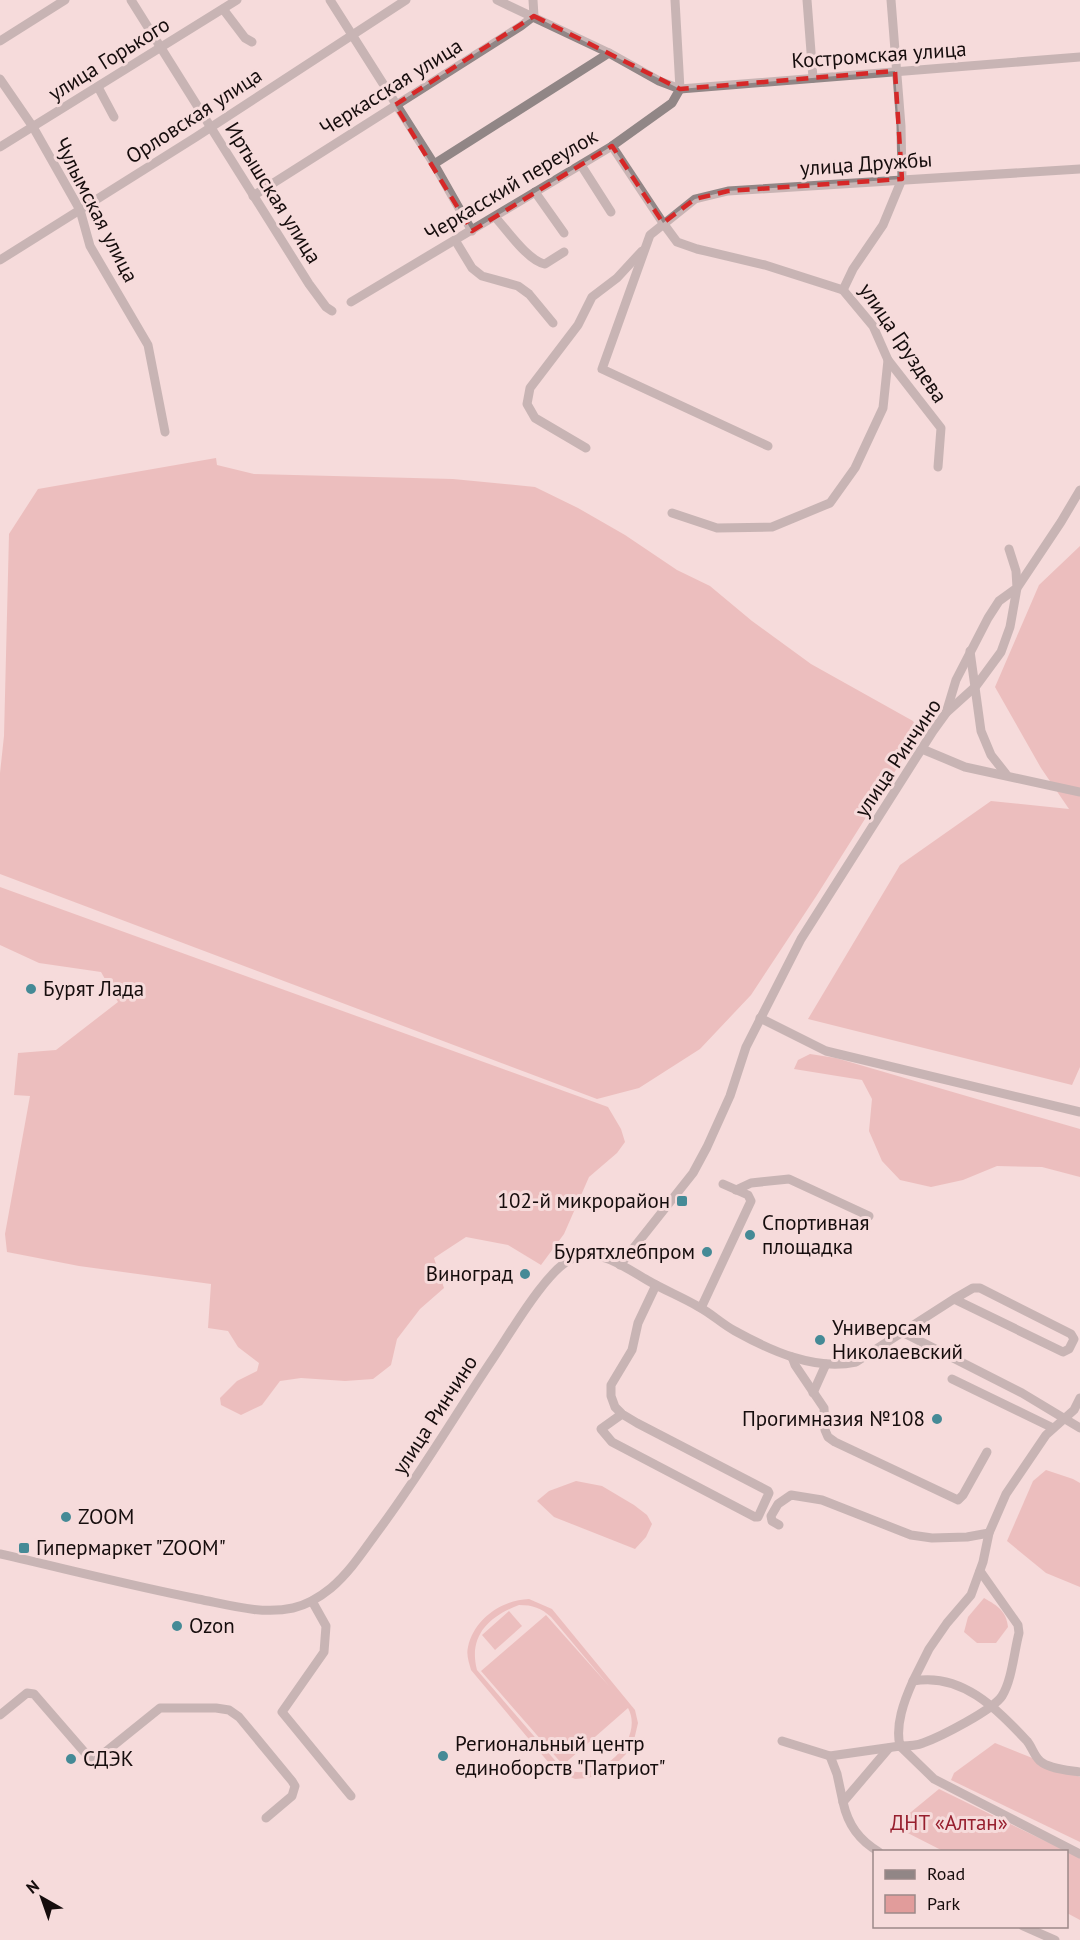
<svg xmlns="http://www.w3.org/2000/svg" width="1080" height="1940" viewBox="0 0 1080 1940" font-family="'PT Sans',sans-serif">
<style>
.green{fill:#e19c9b;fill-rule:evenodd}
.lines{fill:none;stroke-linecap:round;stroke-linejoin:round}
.minor{stroke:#918686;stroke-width:9}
.marked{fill:none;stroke:#d62828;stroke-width:4.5;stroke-dasharray:12 8;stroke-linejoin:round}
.poi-dot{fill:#458a96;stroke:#f6dbdb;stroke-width:2}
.labels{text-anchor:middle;stroke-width:6;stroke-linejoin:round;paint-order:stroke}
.street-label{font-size:21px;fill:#160d0d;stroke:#f6dbdb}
.poi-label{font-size:21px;fill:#160d0d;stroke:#f6dbdb;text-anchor:start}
.park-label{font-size:21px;fill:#971f2e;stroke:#f6dbdb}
</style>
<rect width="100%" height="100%" fill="#f6dbdb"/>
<!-- green -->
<g class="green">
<path d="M216,458L217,465L254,474L453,479L535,487L578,508L625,535L677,570L710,586L752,621L811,664L913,721L918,729L916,738L817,895L751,995L700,1049L639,1088L597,1099L0,874V773L4,736L9,534L38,489Z"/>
<path d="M1080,546V1067L1072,1085L808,1019L900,865L991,801L1069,809L1041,768L995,687L1039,585Z"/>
<path d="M0,887L608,1107L621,1129L625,1142L617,1153L589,1177L564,1234L541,1265L508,1245L466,1237L434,1258L444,1288L420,1309L397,1339L391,1365L373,1379L345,1381L301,1378L280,1381L262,1405L241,1415L221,1405L220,1398L237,1381L257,1371L259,1363L238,1347L228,1331L208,1328L211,1284L79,1266L7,1252L5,1234L30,1096L14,1095L18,1053L56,1050L118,1002L101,972L39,963L0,945Z"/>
<path d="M810,1054L836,1058L1080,1129V1177L1042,1167L997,1166L963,1180L931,1187L900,1180L882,1161L869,1131L872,1099L862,1080L794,1069L798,1060Z"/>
<path d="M1046,1470L1073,1479L1080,1483V1587L1046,1573L1007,1541L1033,1481Z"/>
<path d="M576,1481L602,1486L634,1505L647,1515L652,1524L646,1537L635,1549L554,1517L537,1501L549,1491Z"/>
<path d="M984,1598C998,1606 1006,1611 1008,1627L996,1643H977L964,1632L968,1617Z"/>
<path d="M529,1599L552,1609L635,1710L638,1723L634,1740L626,1754L614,1766L600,1775L587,1778L575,1779L554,1769L471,1670C469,1662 466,1655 468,1647C474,1619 502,1600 529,1599ZM519,1605C533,1605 541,1608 551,1617L609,1686L546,1615L481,1671L563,1765L628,1708C643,1735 610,1772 582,1772C574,1773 566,1769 559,1765L477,1670C468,1636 489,1616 519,1605Z"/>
<path d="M509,1611L522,1626L495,1650L482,1635Z"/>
<path d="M995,1743L1080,1777V1842L951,1780L954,1773Z"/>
<path d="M939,1789L1080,1858V1920L1067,1913L1066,1852L943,1851L894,1826Z"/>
</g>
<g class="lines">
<!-- minor -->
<g class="minor">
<path d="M131,0L309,284L326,307L332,311"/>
<path d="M330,0L434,164L472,231"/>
<path d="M497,0L609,53L659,81L680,89L1080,57"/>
<path d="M675,0L680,89"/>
<path d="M807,0L813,78"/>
<path d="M223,9L245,38L252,42"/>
<path d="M0,41L65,0"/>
<path d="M0,79L33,127L80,210L90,246L148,345L165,432"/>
<path d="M98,87L114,117"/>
<path d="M612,146L663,223L677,242L697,249L765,265L843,290"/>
<path d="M0,147L237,0"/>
<path d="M434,164L609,53"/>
<path d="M581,165L611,212"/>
<path d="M535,192L564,233"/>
<path d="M253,196L521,26L534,16L533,0"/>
<path d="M495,217C507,230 528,261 545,264L564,252"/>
<path d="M455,240L472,268L482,276L518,286L529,294L553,323"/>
<path d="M0,260L196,137L406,0"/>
<path d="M843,290L853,269L883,225L902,179L901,126L891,0"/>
<path d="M843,290L873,326L888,360L941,428L938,467"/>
<path d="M351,302L612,146L672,103L680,89"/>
<path d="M768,446L602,369L650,235L695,199L728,191L1080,169"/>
<path d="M586,448L535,418L527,404L530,388L578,325L592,297L617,278L642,251"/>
<path d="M672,513L717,528L772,527L830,503L855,468L883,408L888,360"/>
<path d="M970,651L981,731L991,755L1006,774"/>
<path d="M946,713L956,680L988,618L999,601L1017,588L1016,571L1009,549"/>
<path d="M922,749L965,767L1080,792"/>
<path d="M760,1018L826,1051L1080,1112"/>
<path d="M736,1190L751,1183L789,1179L869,1216"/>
<path d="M620,1265L693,1173L707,1147L730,1096L746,1047L801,939L933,731L946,713L976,686L1001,652L1010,627L1017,588L1061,522L1080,490"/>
<path d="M701,1308L751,1201L748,1195L723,1184"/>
<path d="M904,1333L1022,1393L1080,1428"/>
<path d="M792,1357L795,1365L824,1408L825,1430L828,1437L835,1442L958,1500L963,1495L987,1452"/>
<path d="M952,1379L1053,1428"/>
<path d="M813,1393L826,1364"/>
<path d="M622,1414L601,1429L612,1442L755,1517H758L769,1493L768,1491L637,1423L622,1414L615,1407L611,1396V1385L632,1350L638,1323L656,1285"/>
<path d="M779,1525L772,1521L771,1516L778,1504L791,1495L822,1500L911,1535L932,1538L967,1537L989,1533"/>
<path d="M0,1554C66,1569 132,1586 198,1599C229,1605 262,1615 293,1608C306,1605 320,1597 331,1588C350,1572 364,1550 378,1531C420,1475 455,1415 494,1357C511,1332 547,1269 573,1258C598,1247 626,1268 647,1280C664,1290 682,1297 699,1307C712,1314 722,1324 735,1331C771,1351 815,1371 856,1362L954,1299L1063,1352L1069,1349L1074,1339L1071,1334L980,1288H973L954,1299"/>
<path d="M980,1571L1018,1625L1019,1633C1014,1652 1012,1680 1002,1696C993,1710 940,1737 923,1743C916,1746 907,1746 900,1746C895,1725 904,1701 913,1681C961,1672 996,1708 1027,1741C1032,1747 1034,1756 1040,1761C1049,1769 1068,1770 1080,1772"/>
<path d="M312,1601L326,1626L324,1652L282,1712L351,1796"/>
<path d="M913,1681L929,1649L947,1623L971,1595L983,1562L989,1533L1006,1494L1046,1435L1074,1410L1080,1398"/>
<path d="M0,1715L27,1693L34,1694L93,1762L160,1708H216L229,1710L239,1717L292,1781L295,1786L292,1796L266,1818"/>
<path d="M782,1741L830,1756L900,1746L934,1779L1080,1854"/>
<path d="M830,1756L837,1774L843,1802"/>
<path d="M879,1852C859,1840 848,1825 843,1802L889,1748"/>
<path d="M1023,1926L1055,1940"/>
</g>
</g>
<!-- marked area -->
<path d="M0 0H1080V1940H0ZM534,16L680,89L895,71L902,179L728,191L695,199L663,223L612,146L472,231L395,105Z" fill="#f6dbdb" fill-opacity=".55" fill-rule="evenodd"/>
<path class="marked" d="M534,16L680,89L895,71L902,179L728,191L695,199L663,223L612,146L472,231L395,105Z"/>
<!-- markers -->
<g class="poi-dot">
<circle cx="31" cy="989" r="6"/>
<rect x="676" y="1195" width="12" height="12" rx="3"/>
<circle cx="750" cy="1235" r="6"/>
<circle cx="707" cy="1252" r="6"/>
<circle cx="525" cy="1274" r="6"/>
<circle cx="820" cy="1340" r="6"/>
<circle cx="937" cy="1419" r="6"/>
<circle cx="66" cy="1517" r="6"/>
<rect x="18" y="1542" width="12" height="12" rx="3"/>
<circle cx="177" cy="1626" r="6"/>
<circle cx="443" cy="1756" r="6"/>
<circle cx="71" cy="1759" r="6"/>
</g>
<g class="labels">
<!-- street labels -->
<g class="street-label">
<text transform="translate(879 55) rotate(-4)" y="7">Костромская улица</text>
<text transform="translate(109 59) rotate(-32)" y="7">улица Горького</text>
<text transform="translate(391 87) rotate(-32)" y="7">Черкасская улица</text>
<text transform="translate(194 116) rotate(-33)" y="7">Орловская улица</text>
<text transform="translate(866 164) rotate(-4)" y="7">улица Дружбы</text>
<text transform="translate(511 185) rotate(-31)" y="7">Черкасский переулок</text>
<text transform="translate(273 193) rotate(58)" y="7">Иртышская улица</text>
<text transform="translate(96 210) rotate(63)" y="7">Чулымская улица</text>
<text transform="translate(903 343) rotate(56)" y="7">улица Груздева</text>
<text transform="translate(898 758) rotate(-56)" y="7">улица Ринчино</text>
<text transform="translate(435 1415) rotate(-57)" y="7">улица Ринчино</text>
</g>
<!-- poi labels -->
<g class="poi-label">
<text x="43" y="996">Бурят Лада</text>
<text x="670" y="1208" text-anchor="end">102-й микрорайон</text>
<text x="762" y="1230">Спортивная<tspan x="762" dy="24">площадка</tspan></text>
<text x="695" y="1259" text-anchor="end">Бурятхлебпром</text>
<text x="513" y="1281" text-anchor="end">Виноград</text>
<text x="832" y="1335">Универсам<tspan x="832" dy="24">Николаевский</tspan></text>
<text x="925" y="1426" text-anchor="end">Прогимназия №108</text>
<text x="78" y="1524">ZOOM</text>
<text x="36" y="1555">Гипермаркет "ZOOM"</text>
<text x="189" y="1633">Ozon</text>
<text x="455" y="1751">Региональный центр<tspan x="455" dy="24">единоборств "Патриот"</tspan></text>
<text x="83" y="1766">СДЭК</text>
</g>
<!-- park labels -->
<g class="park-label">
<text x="949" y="1830">ДНТ «Алтан»</text>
</g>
</g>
<!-- legend -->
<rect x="873" y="1850" width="195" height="78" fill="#f6dbdb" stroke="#9c8989" stroke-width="1.5"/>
<rect x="885" y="1870" width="30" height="9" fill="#918686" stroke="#9c8989" stroke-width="1.5"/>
<text x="927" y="1880" font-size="18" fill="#160d0d">Road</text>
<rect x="885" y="1895" width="30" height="18" fill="#e19c9b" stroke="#9c8989" stroke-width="1.5"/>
<text x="927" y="1910" font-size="18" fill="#160d0d">Park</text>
<!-- north arrow -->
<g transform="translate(42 1898) rotate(320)" stroke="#f6dbdb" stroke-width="4.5" paint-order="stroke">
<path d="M0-4.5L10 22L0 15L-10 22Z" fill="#160d0d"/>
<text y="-9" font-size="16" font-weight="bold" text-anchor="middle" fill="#160d0d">N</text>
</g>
</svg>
